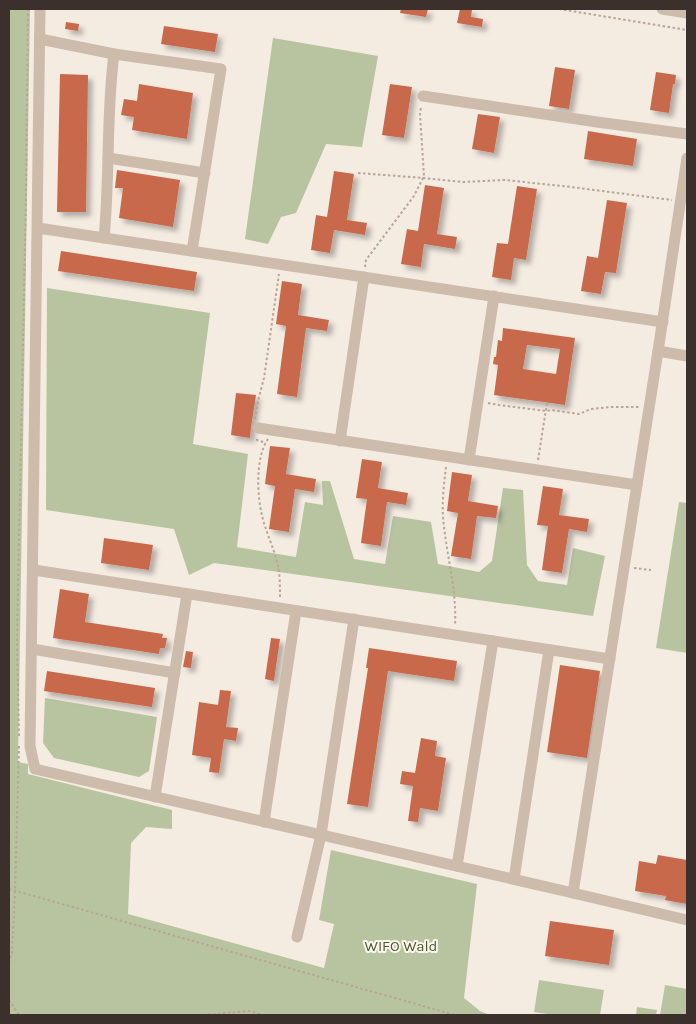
<svg xmlns="http://www.w3.org/2000/svg" width="696" height="1024" viewBox="0 0 696 1024" font-family="Karla,sans-serif">
<style>
.green{fill:#b8c4a0}
.building{fill:#c8694b;fill-rule:evenodd;filter:url(#shadow)}
.lines{fill:none;stroke-linecap:round;stroke-linejoin:round}
.path{stroke:#b9a596;stroke-width:2;stroke-dasharray:2.5 2.5;stroke-linecap:butt}
.minor{stroke:#cdbbac;stroke-width:11}
.labels{text-anchor:middle;stroke-width:4;stroke-linejoin:round;paint-order:stroke}
.park-label{font-size:15px;fill:#4a5a2e;stroke:#fbf5ee}
</style>
<defs>
<filter id="shadow"><feDropShadow dx="4.5" dy="4.5" stdDeviation="2.5" flood-color="#0004"/></filter>
</defs>
<rect width="100%" height="100%" fill="#f4ebe1"/>
<!-- green -->
<g class="green">
<path d="M9,9H30L18,762L28,764V774L172,810V829L146,827L131,843L128,914L324,968L334,924L319,920L331,850L477,884L464,998L480,1011L490,1015H9Z"/>
<path d="M273,38L378,56L362,147L326,144L296,213L281,217L268,244L245,239Z"/>
<path d="M47,288L210,313L193,444L248,454L237,547L296,557L305,502L323,505L322,481H330L354,559L385,564L393,516L431,522L438,564L479,572L492,561L503,488L523,490L527,565L538,581L567,585L573,548L605,556L593,616L214,563L189,575L174,529L46,510Z"/>
<path d="M679,502L687,503V653L656,648Z"/>
<path d="M45,698L157,717L149,771L139,777L54,758L43,743Z"/>
<path d="M539,980L604,990L600,1015H553L534,1012Z"/>
<path d="M665,985L687,989V1015H660Z"/>
<path d="M637,1007L657,1010L656,1015H636Z"/>
</g>
<!-- building -->
<g class="building">
<path d="M401,9H428L426,17L400,13Z"/>
<path d="M460,9H472L471,17L483,19L482,27L457,23Z"/>
<path d="M66,22L79,24L78,31L65,29Z"/>
<path d="M164,26L218,34L215,52L161,44Z"/>
<path d="M555,67L575,70L569,109L549,106Z"/>
<path d="M656,72L676,75L675,84H673L669,113L650,110Z"/>
<path d="M60,74L88,75L86,212H57Z"/>
<path d="M139,84L193,93L187,139L132,130L134,117L121,115L124,99L137,101Z"/>
<path d="M390,84L412,87L404,138L382,135Z"/>
<path d="M478,114L500,117L494,153L472,149Z"/>
<path d="M588,131L637,139L633,166L584,159Z"/>
<path d="M117,170L180,180L173,227L119,218L123,188H115Z"/>
<path d="M334,171L354,174L347,220L367,223L365,235L334,230L330,253L311,250L316,215L327,217Z"/>
<path d="M425,185L444,188L437,234L457,237L455,249L424,244L421,267L401,264L407,229L418,231Z"/>
<path d="M517,186L537,189L526,260L514,258L511,280L492,277L497,243L508,244Z"/>
<path d="M607,200L627,203L616,273L605,272L601,294L581,291L587,256L598,258Z"/>
<path d="M61,251L197,272L194,291L58,271Z"/>
<path d="M282,281L302,284L298,315L329,320L327,331L306,328L297,397L277,394L286,326L276,324Z"/>
<path d="M503,328L575,338L565,405L494,395L498,365L493,364L494,357H496L498,340L502,341ZM527,345L560,349L556,374L523,369Z"/>
<path d="M236,393L256,395L251,427L250,438L231,435Z"/>
<path d="M270,446L290,448L286,474L316,479L314,492L295,489L289,532L269,529L275,486L265,484Z"/>
<path d="M362,459L382,462L378,488L408,493L406,505L387,502L381,546L361,543L367,499L356,498Z"/>
<path d="M452,472L472,475L468,501L498,506L496,518L477,516L471,559L451,556L458,513L447,511Z"/>
<path d="M543,486L563,489L559,515L589,519L587,532L569,529L562,573L542,570L548,526L537,525Z"/>
<path d="M104,538L153,545L149,570L101,563Z"/>
<path d="M60,589L89,594L85,622L163,634L162,638H167L165,648H160L159,654L53,638Z"/>
<path d="M271,638L280,639L274,681L265,679Z"/>
<path d="M369,648L457,661L454,681L388,671L368,807L347,804L368,668H366Z"/>
<path d="M186,651L193,652L191,668L183,667Z"/>
<path d="M560,665L600,671L587,758L547,752Z"/>
<path d="M47,671L155,688L152,707L44,691Z"/>
<path d="M220,690L231,691L226,727L238,728L236,741L224,739L219,773L209,772L211,758L192,755L199,702L218,705Z"/>
<path d="M421,738L437,741L435,756L446,758L438,811L420,808L418,822L408,821L413,786L400,784L402,771L415,773Z"/>
<path d="M658,855L687,860V904L665,900L666,896L635,891L639,861L656,864Z"/>
<path d="M550,921L614,930L609,965L545,956Z"/>
</g>
<g class="lines">
<!-- path -->
<g class="path">
<path d="M559,9L687,30"/>
<path d="M358,173L424,178L463,182L505,180L571,187L672,200"/>
<path d="M365,267L366,260L414,196L424,176L420,114L421,106"/>
<path d="M488,403L499,405L546,411L552,410L579,414L591,409L610,407H639"/>
<path d="M255,419L258,401L264,378L279,274"/>
<path d="M257,439V440L266,443"/>
<path d="M268,439C254,459 257,504 265,526C269,539 275,552 278,566C280,576 280,587 280,597"/>
<path d="M538,460L547,403"/>
<path d="M446,467C444,483 442,501 443,517C446,554 457,589 455,626"/>
<path d="M634,568L651,570"/>
<path d="M19,736L17,641L26,194L28,9"/>
<path d="M9,889L455,1015"/>
<path d="M9,963L12,953L15,892L19,746"/>
<path d="M9,1000L19,1015"/>
<path d="M203,1015L249,1011L263,1015"/>
</g>
<!-- minor -->
<g class="minor">
<path d="M40,9L30,746L35,769L573,893L687,920"/>
<path d="M662,9L687,13"/>
<path d="M40,39L114,54L221,69L192,251"/>
<path d="M423,96L597,122L687,134"/>
<path d="M108,158L205,173"/>
<path d="M38,228L663,322"/>
<path d="M104,238C110,177 106,115 114,54"/>
<path d="M658,351L687,356"/>
<path d="M258,428L637,485"/>
<path d="M340,441L364,277"/>
<path d="M469,460L494,296"/>
<path d="M34,570L610,659"/>
<path d="M32,649L175,673"/>
<path d="M155,797L187,594"/>
<path d="M264,822L296,611"/>
<path d="M457,866L493,641"/>
<path d="M514,879L549,650"/>
<path d="M573,893L658,351L687,158"/>
<path d="M297,937L321,835L354,619"/>
</g>
</g>
<g class="labels">
<!-- park labels -->
<g class="park-label">
<text x="401" y="951">WIFO Wald</text>
</g>
</g>
<!-- border -->
<rect width="696" height="1024" fill="none" stroke="#3b302b" stroke-width="20"/>
</svg>
